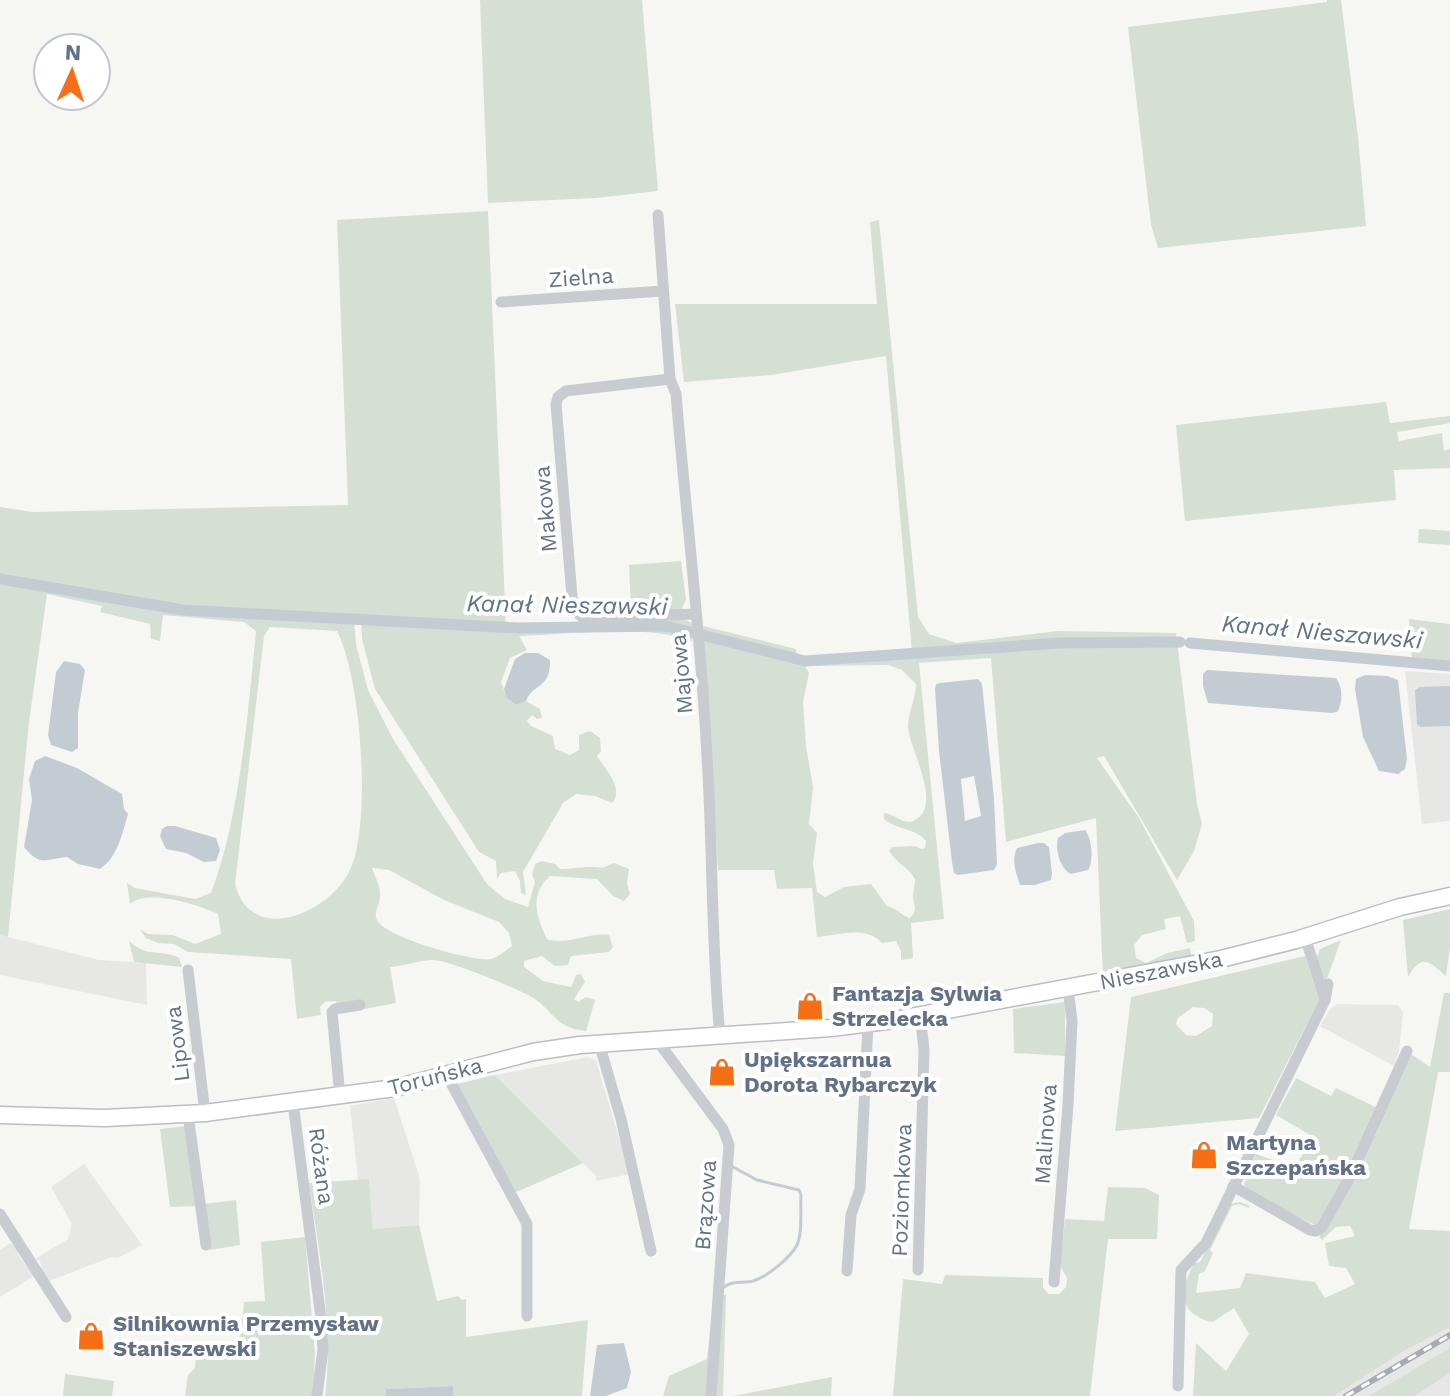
<svg xmlns="http://www.w3.org/2000/svg" width="1450" height="1396" viewBox="0 0 1450 1396" font-family="'Work Sans',sans-serif">
<style>
.built{fill:#e7e8e6}
.green{fill:#d6dfd4;fill-rule:evenodd}
.water{fill:#c4ccd3;fill-rule:evenodd}
.lines{fill:none;stroke-linecap:round;stroke-linejoin:round}
.stream{stroke:#c4ccd3;stroke-width:3}
.canal{stroke:#c4ccd3;stroke-width:11}
.secondary-casing{stroke:#babec4;stroke-width:19}
.street{stroke:#c8cbcf;stroke-width:11}
.secondary{stroke:#fff;stroke-width:16}
.rail-casing{stroke:#a7acb4;stroke-width:6}
.rail{stroke:#fff;stroke-width:3;stroke-dasharray:9;stroke-linecap:butt}
.labels{text-anchor:middle;stroke-width:8;stroke-linejoin:round;paint-order:stroke}
.street-label{font-size:22px;fill:#627188;stroke:#fff}
.poi-label{font-size:22px;font-weight:bold;fill:#627188;stroke:#fff;text-anchor:start}
.water-label{font-size:24px;font-style:italic;fill:#5e7384;stroke:#fff}
</style>
<rect width="100%" height="100%" fill="#f6f7f3"/>
<!-- built -->
<g class="built">
<path d="M1405,671L1450,674V821L1422,824Z"/>
<path d="M0,935L99,960L146,963L147,1005L0,975Z"/>
<path d="M1338,1004L1398,1005L1403,1012L1399,1051L1394,1066L1320,1026L1331,1008Z"/>
<path d="M588,1057L596,1061L630,1174L596,1181V1176L495,1075Z"/>
<path d="M394,1098L420,1179L419,1225L373,1230L369,1180H358L350,1106Z"/>
<path d="M84,1164L142,1245L118,1258L112,1257L49,1281L43,1274L40,1261L35,1259L68,1239L72,1224L51,1187Z"/>
<path d="M10,1243L17,1248L18,1255L34,1276L0,1297V1250Z"/>
<path d="M1450,1313V1396H1284Z"/>
</g>
<!-- green -->
<g class="green">
<path d="M480,0H642L658,191L596,198L488,203Z"/>
<path d="M1327,0H1341L1358,137L1366,226L1158,248L1151,225L1128,27L1327,2Z"/>
<path d="M488,211L506,626L685,619L694,625L692,642C650,623 566,635 519,636L527,650L510,658L501,682L507,698L516,705L526,701L540,709L542,718L537,719L532,715L527,721L531,726L553,736L555,749L570,755L579,750V735L590,731L600,738L601,751L597,756C605,769 625,789 612,803L595,796L576,794L563,803L523,872L526,895L521,893L520,881L515,871L501,873L497,879L496,861L479,852L375,689L362,639L361,618L354,619L356,644L368,690L393,739L487,884L505,899L528,907L535,882L532,874L535,864L542,861L555,864L560,869C571,869 594,865 602,868L614,863L629,869L627,883L630,894L624,901L613,896L597,879L550,876C529,895 536,916 547,939C567,946 588,932 609,935L613,947L609,952L571,956L568,965L555,966L542,956L524,961V967L543,981L571,987L576,975L581,974L585,982L574,999L578,1002L586,997L595,1000L586,1031C555,1029 552,1008 530,996C515,988 447,959 432,960C421,960 404,966 390,967L396,1003L365,1009L364,1003L340,1006L335,1001L325,1002L320,1007L321,1015L297,1019L291,959L188,952L174,944L158,943L146,938L140,929L148,934L173,935L195,944L221,934L218,914C200,905 147,888 130,904L127,883L135,888L195,899L211,893C240,817 248,712 256,631L244,622L163,615L160,641L151,639L150,624L100,612L102,606L47,594L29,722L8,937L0,935V507L32,512L348,505L337,220ZM270,627L337,631C361,677 372,823 350,870C330,913 251,947 235,884L264,636ZM372,868L389,870L444,900L499,922L509,933L512,946C505,951 498,957 491,959C473,962 384,937 377,920C373,911 380,906 380,897C381,886 375,877 372,868Z"/>
<path d="M879,220L918,617L929,634L956,643L1058,631L1176,633L1197,804L1202,824L1194,851L1177,880L1104,756L1097,758L1139,818L1194,921L1195,941L1187,943L1180,916L1164,919L1166,929L1142,935L1134,945L1136,958L1146,963L1167,953L1190,948L1192,960L1103,977L1096,818L1006,842L991,658L919,663L944,919L911,923L913,958L901,960V951L896,941L882,943C867,925 837,935 817,937L812,888L777,889L774,870H718L703,626L796,649L797,657L912,652L886,356L771,375L684,382L675,304H877L870,222ZM888,665L902,670L916,684C916,698 908,712 908,727C909,749 945,807 913,821C903,825 895,814 884,813V819C896,830 916,828 926,841L925,848L922,849L914,846L892,847L889,851C896,863 907,866 915,879C915,885 913,891 913,897C914,906 918,910 910,918C901,915 898,909 887,906L871,884L844,887L825,897L817,892L813,863L817,833L809,824L813,787L806,746L803,702L809,673L805,666Z"/>
<path d="M1386,402L1390,423L1450,416V423L1397,432L1399,441L1442,433L1444,451L1450,449V468L1394,470L1396,500L1185,521L1176,425Z"/>
<path d="M1419,529L1450,531V545L1418,543Z"/>
<path d="M681,561L686,600L681,610H631L629,565Z"/>
<path d="M1409,619L1450,624V662L1412,659Z"/>
<path d="M1450,909V947L1446,976C1428,961 1422,953 1408,977L1403,920Z"/>
<path d="M1341,940L1324,987L1317,957L1320,949Z"/>
<path d="M129,941C149,959 160,948 179,958L182,967L134,962Z"/>
<path d="M1305,956L1319,1000L1259,1118L1115,1131L1131,997ZM1193,1007L1204,1008L1213,1014L1212,1026L1196,1036L1186,1035L1176,1024L1178,1018Z"/>
<path d="M1444,993H1450V1072H1438L1409,1229L1450,1231V1327L1407,1349L1334,1396H1193L1196,1343L1226,1371L1249,1334L1234,1308L1213,1322C1177,1314 1180,1291 1194,1263L1200,1262L1231,1204L1240,1202L1250,1206L1249,1208L1239,1204L1232,1206L1210,1250L1213,1253L1205,1271L1199,1274L1196,1293L1240,1288L1246,1273L1315,1282L1325,1298L1355,1284L1346,1268L1329,1266L1325,1243L1355,1236L1350,1226L1336,1227L1322,1240L1319,1237L1323,1229L1247,1192L1244,1184L1256,1154L1295,1168L1312,1136L1276,1115L1296,1078L1331,1096L1336,1088L1384,1111L1411,1054L1430,1067Z"/>
<path d="M1065,1002V1056L1014,1053L1013,1009Z"/>
<path d="M495,1075L583,1163L514,1193L457,1084Z"/>
<path d="M187,1126L197,1206L170,1207L160,1129Z"/>
<path d="M369,1179L373,1229L419,1225L437,1301L458,1296L462,1300L466,1299V1337L588,1320L582,1396H453V1386L386,1389V1396H325C334,1325 319,1253 309,1183Z"/>
<path d="M1108,1187L1145,1188L1159,1195L1157,1239H1108L1090,1396H893L903,1279L942,1284L945,1275L1043,1278V1287L1048,1294H1059L1066,1287L1067,1278L1060,1266L1065,1219L1104,1221Z"/>
<path d="M236,1200L240,1245L210,1250L203,1204Z"/>
<path d="M305,1237L315,1354L313,1396H185L188,1375L195,1368L196,1356C243,1344 239,1352 244,1302L265,1301L261,1242Z"/>
<path d="M714,1294L726,1295L723,1396H663L669,1376L707,1359Z"/>
<path d="M1450,1348V1373L1414,1396H1369Z"/>
<path d="M65,1374L114,1381L112,1396H63Z"/>
<path d="M832,1377L831,1396H733Z"/>
</g>
<!-- water -->
<g class="water">
<path d="M525,653H538L550,660C551,689 533,683 526,701L516,705L507,698L504,689L515,659Z"/>
<path d="M64,661L80,664L85,670L78,713V748L72,752L51,745L48,735L56,672Z"/>
<path d="M1207,670L1336,678C1343,687 1343,703 1337,712L1332,713L1208,703L1203,686V674Z"/>
<path d="M1365,675L1387,676L1398,680L1407,759L1405,769L1398,774L1379,771L1363,737L1355,689L1356,679Z"/>
<path d="M978,679L982,684L994,798L997,864L994,870L958,875L954,873L952,862L939,751L935,689L936,684L940,683ZM974,776L981,816L965,821L961,779Z"/>
<path d="M1450,686V726L1421,727L1417,724L1415,690L1420,687Z"/>
<path d="M45,756L77,768L122,794L124,809L128,814C122,834 118,857 100,869L78,864L67,857C45,859 40,867 24,847L32,800L29,779L35,761Z"/>
<path d="M167,826H175L216,838L220,850L216,861L204,862L186,853L166,849L160,836L162,829Z"/>
<path d="M1085,830C1092,838 1094,861 1088,870L1071,874C1060,869 1055,850 1058,838L1065,833Z"/>
<path d="M1038,843H1044L1049,847L1052,873L1051,880L1035,885H1020C1016,873 1011,860 1017,848Z"/>
<path d="M624,1343L631,1372L627,1388L606,1396H590L597,1345Z"/>
<path d="M453,1386V1396H386V1389Z"/>
</g>
<g class="lines">
<!-- stream -->
<path class="stream" d="M723,1288C733,1279 742,1284 753,1281C767,1277 790,1258 797,1245C803,1232 800,1209 801,1195L799,1190L757,1180L733,1167"/>
<!-- canal -->
<g class="canal">
<path d="M0,579L183,610L517,628L666,626L805,661L1059,643L1180,642"/>
<path d="M1190,643L1450,666"/>
</g>
<defs>
<path id="secondary" d="M0,1115L105,1118L205,1113L395,1088L533,1052L580,1045L831,1028L894,1020L1221,959L1296,940L1400,907L1450,896"/>
</defs>
<!-- secondary casing -->
<use href="#secondary" class="secondary-casing"/>
<!-- street -->
<g class="street">
<path d="M658,215L670,379L676,394C686,515 701,636 707,757C713,850 711,943 720,1036"/>
<path d="M501,302L663,291"/>
<path d="M670,379L566,391L558,397L556,404L573,608L582,617L592,618L695,614"/>
<path d="M1305,937L1325,1000"/>
<path d="M188,970L205,1113"/>
<path d="M656,1039L723,1129L729,1145L711,1396"/>
<path d="M599,1043L621,1119L651,1251"/>
<path d="M446,1074L527,1224V1316"/>
<path d="M340,1096L332,1012L335,1009L360,1005"/>
<path d="M293,1103L321,1318L323,1349L317,1396"/>
<path d="M188,1115L206,1245"/>
<path d="M1233,1186L1310,1230L1316,1231L1322,1227L1350,1177L1407,1051"/>
<path d="M0,1214L66,1317"/>
<path d="M918,1270L924,1049L920,1015"/>
<path d="M847,1271L851,1215L860,1189L868,1024"/>
<path d="M1054,1282L1068,1105L1072,1021L1068,988"/>
<path d="M1178,1386L1181,1270L1206,1243L1325,1000L1328,984"/>
</g>
<!-- secondary -->
<use href="#secondary" class="secondary"/>
<defs>
<path id="rail" d="M1346,1396L1450,1335"/>
</defs>
<!-- rail casing -->
<use href="#rail" class="rail-casing"/>
<!-- rail -->
<use href="#rail" class="rail"/>
</g>
<!-- icons -->
<defs>
<symbol id="shop-bare" viewBox="-9 -9 18 18"><path d="M-5-2.5h2.3a2.7 3.5 0 0 1 5.4 0H5L5.5 6h-11ZM-1.5-2.5h3a1.5 2.3 0 0 0-3 0Z" fill="#f66f14" stroke="#fff" stroke-width="2.5" paint-order="stroke"/></symbol>
</defs>
<g fill-rule="evenodd">
<use href="#shop-bare" x="790" y="986" width="40" height="40"/>
<use href="#shop-bare" x="702" y="1052" width="40" height="40"/>
<use href="#shop-bare" x="1184" y="1135" width="40" height="40"/>
<use href="#shop-bare" x="71" y="1316" width="40" height="40"/>
</g>
<g class="labels">
<!-- street labels -->
<g class="street-label">
<text transform="translate(581 277) rotate(-4)" y="8">Zielna</text>
<text transform="translate(545 509) rotate(-95)" y="8">Makowa</text>
<text transform="translate(681 674) rotate(-95)" y="8">Majowa</text>
<text transform="translate(1161 970) rotate(-11)" y="8">Nieszawska</text>
<text transform="translate(177 1044) rotate(-97)" y="8">Lipowa</text>
<text transform="translate(435 1076) rotate(-14)" y="8">Toruńska</text>
<text transform="translate(1045 1134) rotate(-86)" y="8">Malinowa</text>
<text transform="translate(322 1166) rotate(82)" y="8">Różana</text>
<text transform="translate(901 1190) rotate(-88)" y="8">Poziomkowa</text>
<text transform="translate(705 1205) rotate(-86)" y="8">Brązowa</text>
</g>
<!-- poi labels -->
<g class="poi-label">
<text x="832" y="1001">Fantazja Sylwia<tspan x="832" dy="25">Strzelecka</tspan></text>
<text x="744" y="1067">Upiększarnua<tspan x="744" dy="25">Dorota Rybarczyk</tspan></text>
<text x="1226" y="1150">Martyna<tspan x="1226" dy="25">Szczepańska</tspan></text>
<text x="113" y="1331">Silnikownia Przemysław<tspan x="113" dy="25">Staniszewski</tspan></text>
</g>
<!-- water labels -->
<g class="water-label">
<text transform="translate(567 605) rotate(1)" y="8">Kanał Nieszawski</text>
<text transform="translate(1322 632) rotate(5)" y="8">Kanał Nieszawski</text>
</g>
</g>
<!-- north arrow -->
<g transform="translate(72 72) rotate(3)"><circle r="38" fill="#ffffff" stroke="#c0c6cf" stroke-width="2"/>
<path d="M0-6L14 30L0 20L-14 30Z" fill="#f66f14"/>
<text y="-12" font-size="22" font-weight="bold" text-anchor="middle" fill="#627188">N</text>
</g>
</svg>
